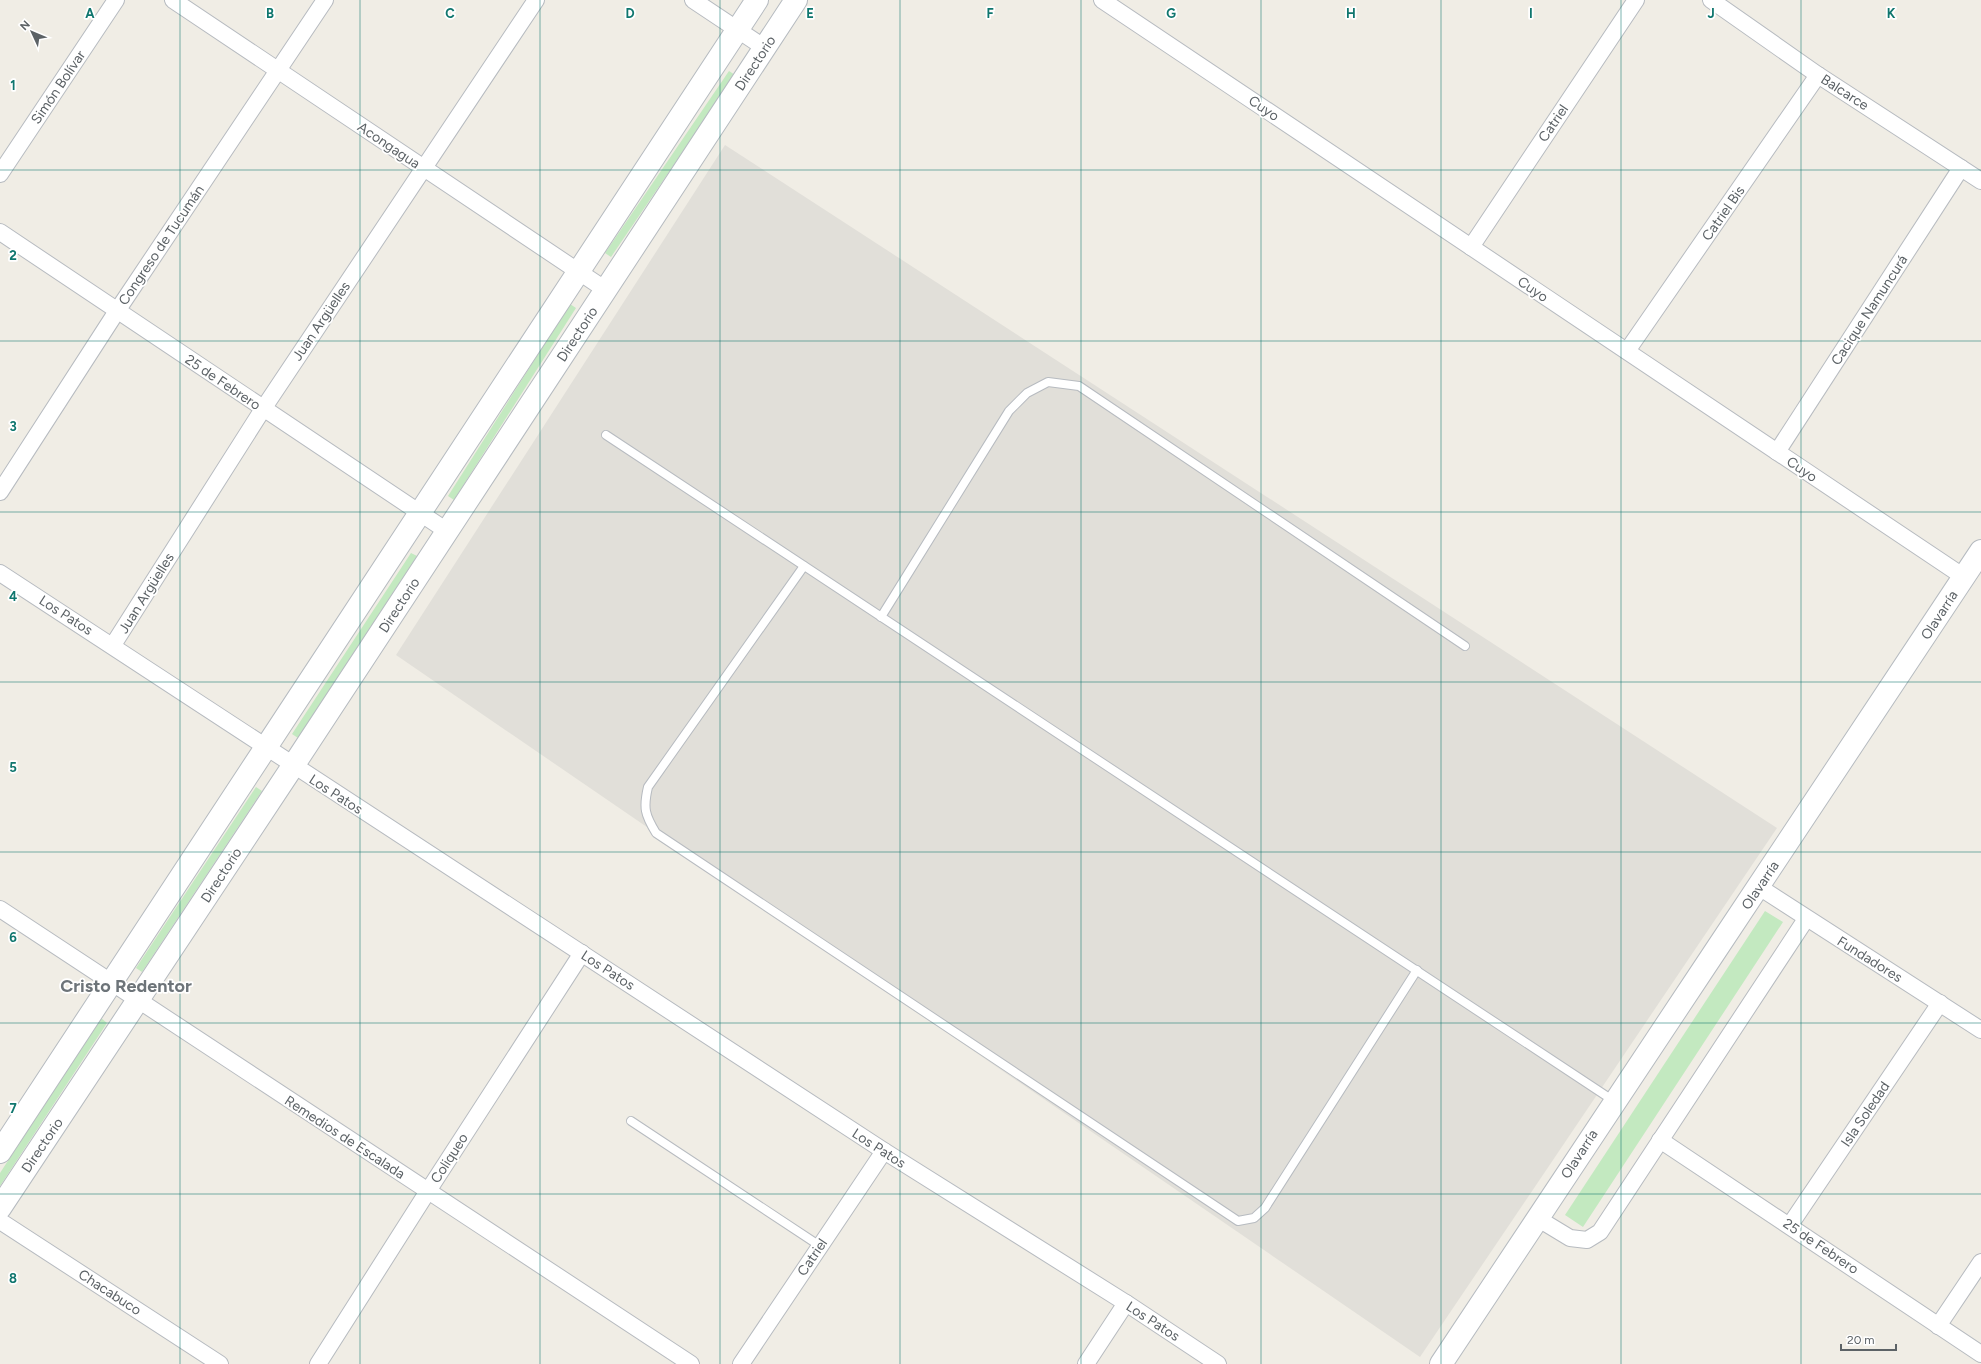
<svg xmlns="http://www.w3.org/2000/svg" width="1981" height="1364" viewBox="0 0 1981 1364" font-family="Figtree,sans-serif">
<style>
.industrial{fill:#e1dfd9}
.green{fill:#c3e9c0}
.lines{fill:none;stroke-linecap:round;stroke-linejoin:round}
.lane-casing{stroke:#b7bbc0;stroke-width:10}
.street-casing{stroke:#b7bbc0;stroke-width:18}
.secondary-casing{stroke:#b6bbc0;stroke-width:24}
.lane{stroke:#fff;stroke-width:8}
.street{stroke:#fff;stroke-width:16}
.secondary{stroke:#fff;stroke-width:22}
.grid{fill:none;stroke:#0f766e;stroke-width:1;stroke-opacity:0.55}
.labels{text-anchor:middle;stroke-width:3.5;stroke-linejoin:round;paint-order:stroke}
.street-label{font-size:14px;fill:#5c6266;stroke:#fff}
.district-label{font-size:18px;font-weight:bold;fill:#6d7479;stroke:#fff}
.grid-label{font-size:13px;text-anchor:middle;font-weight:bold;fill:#0f766e;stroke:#fff;stroke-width:3.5;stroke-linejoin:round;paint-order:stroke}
</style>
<rect width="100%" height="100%" fill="#f0ede5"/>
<!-- industrial -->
<path class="industrial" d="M725,145L1777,828L1420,1357L396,655Z"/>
<!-- green -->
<g class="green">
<path d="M729,71L735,75L611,257L605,253Z"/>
<path d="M570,304L576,308L454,500L448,496Z"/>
<path d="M411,553L417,556L298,738L292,734Z"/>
<path d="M256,787L262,791L142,972L136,968Z"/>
<path d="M1765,911L1783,922L1583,1227L1565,1215Z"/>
<path d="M101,1018L107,1023L0,1186V1173Z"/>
</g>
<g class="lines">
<defs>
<g id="lane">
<path d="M606,435L1614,1101"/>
<path d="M804,566L648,787C643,808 645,815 656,833L1238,1221L1254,1218L1265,1208L1417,970"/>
<path d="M881,617L1009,411L1027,393L1048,382L1079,386L1465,646"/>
<path d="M631,1121L820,1246"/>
</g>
<g id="street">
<path d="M173,0L606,290"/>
<path d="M693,0L765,48"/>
<path d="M1102,0L1964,577"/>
<path d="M1711,0L1818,75L1981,181"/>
<path d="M0,174L116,0"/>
<path d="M0,232L447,531"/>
<path d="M1471,247L1636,0"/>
<path d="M1627,351L1818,75"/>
<path d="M1777,452L1961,168"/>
<path d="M0,492L117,311L325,0"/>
<path d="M0,573L884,1151L1126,1303L1218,1364"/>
<path d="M113,645L263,409L536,0"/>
<path d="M1759,887L1981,1030"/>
<path d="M0,909L691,1364"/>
<path d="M1660,1140L1981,1354"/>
<path d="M1537,1218L1570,1238L1587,1240L1600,1232L1806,919"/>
<path d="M0,1221L220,1364"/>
<path d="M1790,1225L1940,1003"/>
<path d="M1938,1326L1981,1262"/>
<path d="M318,1364L428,1191L582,953"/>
<path d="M741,1364L884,1151"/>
<path d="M1086,1364L1126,1303"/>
</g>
<g id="secondary">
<path d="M0,1152L757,0"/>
<path d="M0,1208L293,766L796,0"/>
<path d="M1441,1364C1620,1092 1802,823 1981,551"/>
</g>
</defs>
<!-- lane casing -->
<use href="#lane" class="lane-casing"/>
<!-- street casing -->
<use href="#street" class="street-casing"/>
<!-- secondary casing -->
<use href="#secondary" class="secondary-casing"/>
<!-- lane -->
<use href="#lane" class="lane"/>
<!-- street -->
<use href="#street" class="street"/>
<!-- secondary -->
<use href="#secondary" class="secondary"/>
</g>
<!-- grid -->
<path class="grid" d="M180,0V1364M360,0V1364M540,0V1364M720,0V1364M900,0V1364M1081,0V1364M1261,0V1364M1441,0V1364M1621,0V1364M1801,0V1364M0,170H1981M0,341H1981M0,512H1981M0,682H1981M0,852H1981M0,1023H1981M0,1194H1981"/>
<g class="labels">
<!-- street labels -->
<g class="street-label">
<text transform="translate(755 63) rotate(-57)" y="5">Directorio</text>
<text transform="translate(58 87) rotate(-56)" y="5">Simón Bolívar</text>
<text transform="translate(1845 92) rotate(33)" y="5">Balcarce</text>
<text transform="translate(1264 108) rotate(34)" y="5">Cuyo</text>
<text transform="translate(1553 123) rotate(-56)" y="5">Catriel</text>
<text transform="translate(389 145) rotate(34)" y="5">Acongagua</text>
<text transform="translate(1723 213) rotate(-55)" y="5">Catriel Bis</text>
<text transform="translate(161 245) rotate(-56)" y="5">Congreso de Tucumán</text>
<text transform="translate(1533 289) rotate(34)" y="5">Cuyo</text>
<text transform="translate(1869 310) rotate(-57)" y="5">Cacique Namuncurá</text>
<text transform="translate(321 321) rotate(-56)" y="5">Juan Argüelles</text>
<text transform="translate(577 334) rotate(-57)" y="5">Directorio</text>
<text transform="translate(223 382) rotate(34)" y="5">25 de Febrero</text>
<text transform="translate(1802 469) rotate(34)" y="5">Cuyo</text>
<text transform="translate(146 593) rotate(-58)" y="5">Juan Argüelles</text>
<text transform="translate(399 605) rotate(-57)" y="5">Directorio</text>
<text transform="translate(66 615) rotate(33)" y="5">Los Patos</text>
<text transform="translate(1939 615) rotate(-57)" y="5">Olavarría</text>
<text transform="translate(336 794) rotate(33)" y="5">Los Patos</text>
<text transform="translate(221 875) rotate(-57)" y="5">Directorio</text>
<text transform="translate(1760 885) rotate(-56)" y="5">Olavarría</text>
<text transform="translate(1870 959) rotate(32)" y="5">Fundadores</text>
<text transform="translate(608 970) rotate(33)" y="5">Los Patos</text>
<text transform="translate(1865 1114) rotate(-56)" y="5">Isla Soledad</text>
<text transform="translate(345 1137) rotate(33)" y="5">Remedios de Escalada</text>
<text transform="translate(42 1145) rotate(-56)" y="5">Directorio</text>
<text transform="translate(879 1148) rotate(33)" y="5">Los Patos</text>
<text transform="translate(1579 1154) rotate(-57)" y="5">Olavarría</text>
<text transform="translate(449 1158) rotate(-57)" y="5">Coliqueo</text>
<text transform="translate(1821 1246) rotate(34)" y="5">25 de Febrero</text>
<text transform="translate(812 1257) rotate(-56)" y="5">Catriel</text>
<text transform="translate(110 1292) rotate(33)" y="5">Chacabuco</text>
<text transform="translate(1153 1321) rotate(33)" y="5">Los Patos</text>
</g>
<!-- district labels -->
<g class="district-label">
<text x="126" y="992">Cristo Redentor</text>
</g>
</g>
<g class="grid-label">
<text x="90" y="18">A</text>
<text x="270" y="18">B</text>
<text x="450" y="18">C</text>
<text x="630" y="18">D</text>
<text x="810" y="18">E</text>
<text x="990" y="18">F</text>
<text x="1171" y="18">G</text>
<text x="1351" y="18">H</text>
<text x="1531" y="18">I</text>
<text x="1711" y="18">J</text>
<text x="1891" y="18">K</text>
<text x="13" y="90">1</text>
<text x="13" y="260">2</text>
<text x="13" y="431">3</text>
<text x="13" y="601">4</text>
<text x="13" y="772">5</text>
<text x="13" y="942">6</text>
<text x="13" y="1113">7</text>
<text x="13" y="1283">8</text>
</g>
<!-- north arrow -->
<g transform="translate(32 32) rotate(314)" stroke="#ffffff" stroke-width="3" paint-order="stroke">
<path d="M0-3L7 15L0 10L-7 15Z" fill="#5c6266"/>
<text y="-6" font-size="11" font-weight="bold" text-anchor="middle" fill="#5c6266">N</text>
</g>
<!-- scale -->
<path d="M1841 1344v6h55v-6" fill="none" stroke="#5c6266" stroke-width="2"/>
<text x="1847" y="1344" font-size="12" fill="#5c6266" stroke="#ffffff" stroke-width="3" paint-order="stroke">20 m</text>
</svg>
